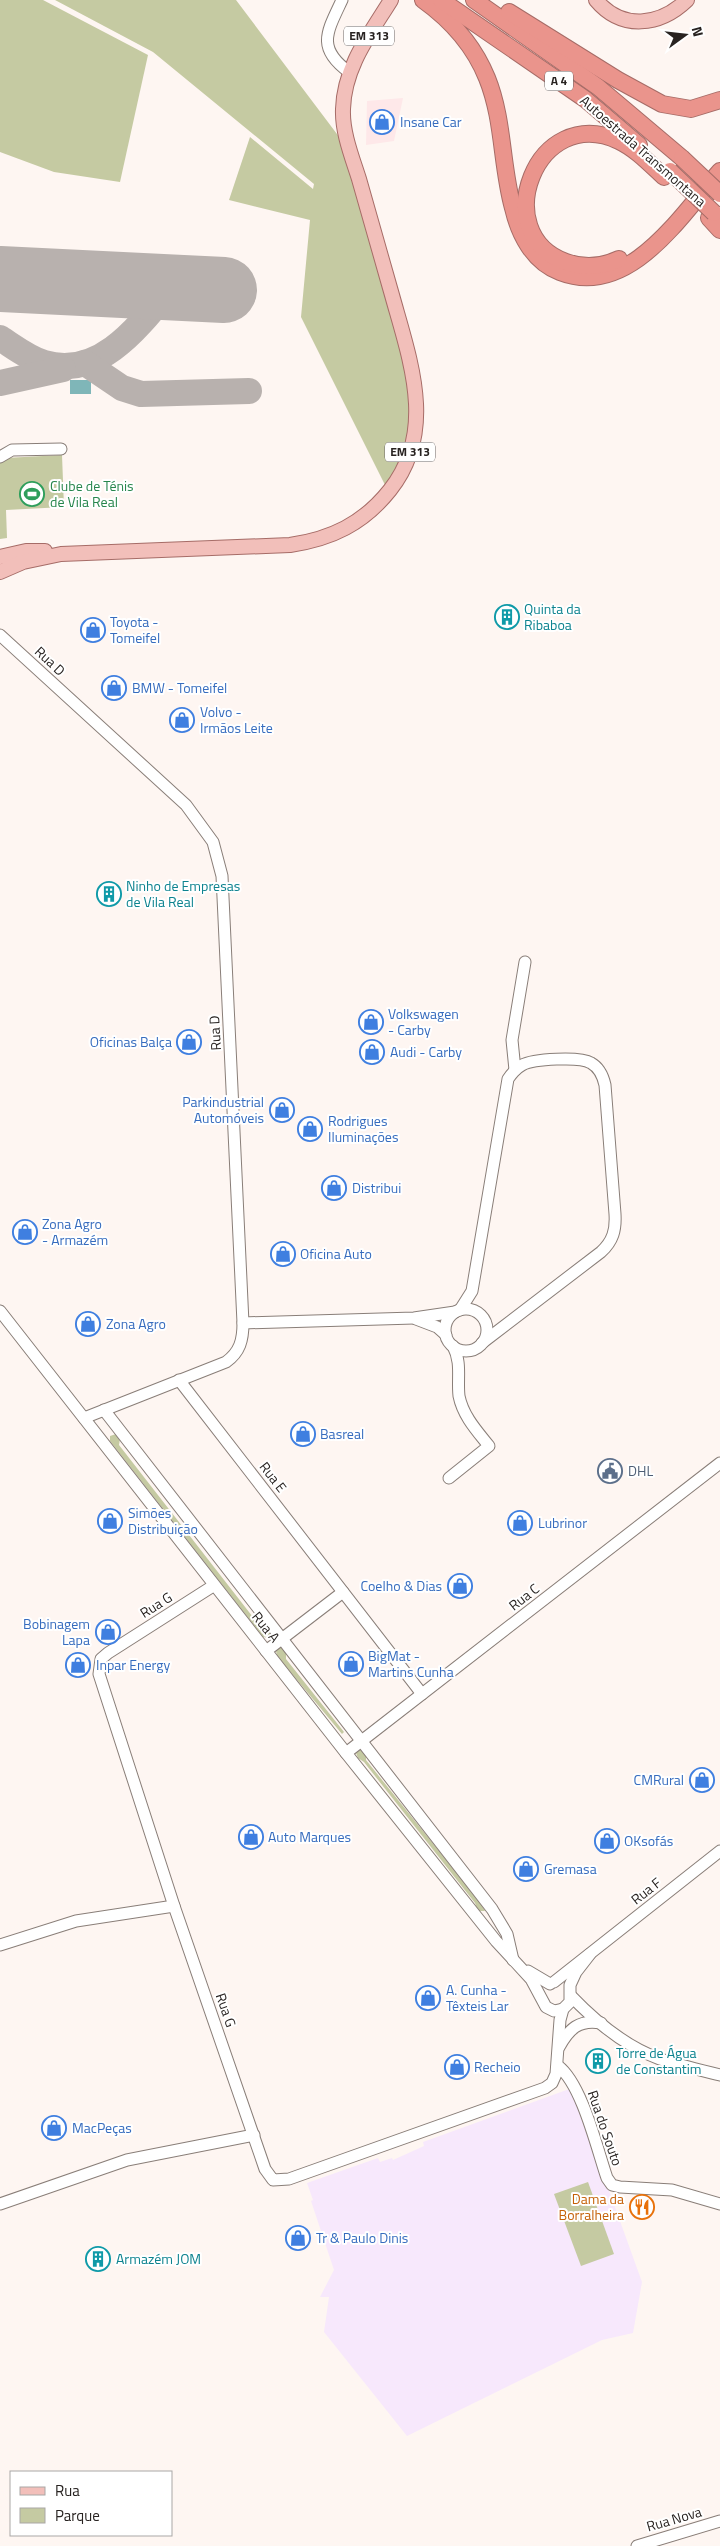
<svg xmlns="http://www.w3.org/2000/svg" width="720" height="2546" viewBox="0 0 720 2546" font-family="'Titillium Web',sans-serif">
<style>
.commercial{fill:#fee8e9}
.education{fill:#f7e8fc}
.green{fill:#c5caa2}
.water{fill:#7fb6b8}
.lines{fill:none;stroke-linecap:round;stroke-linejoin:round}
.taxiway{stroke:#b8b1ae;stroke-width:26}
.runway{stroke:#b8b1ae;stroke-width:66}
.minor-casing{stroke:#897e78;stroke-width:13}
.major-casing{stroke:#a66c67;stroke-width:16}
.highway-casing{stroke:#a66c67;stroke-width:18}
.minor{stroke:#fff;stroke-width:11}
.major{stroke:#f2bfba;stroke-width:14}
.highway{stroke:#ea948c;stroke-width:16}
.highway-bridge-casing{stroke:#a66c67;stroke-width:18;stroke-linecap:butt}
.highway-bridge{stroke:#ea948c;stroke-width:16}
.labels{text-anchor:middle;stroke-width:4;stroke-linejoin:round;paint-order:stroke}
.shield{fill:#fff;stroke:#686564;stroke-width:1}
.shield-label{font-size:12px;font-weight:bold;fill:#282321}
.shop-label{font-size:14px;fill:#366cbe;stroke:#fff;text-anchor:start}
.street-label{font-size:14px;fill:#282321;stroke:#fff}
.leisure-label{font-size:14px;fill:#27864d;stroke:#fff;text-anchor:start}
.culture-label{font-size:14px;fill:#0d838f;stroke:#fff;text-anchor:start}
.service-label{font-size:14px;fill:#4e5e75;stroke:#fff;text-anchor:start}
.food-label{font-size:14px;fill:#c56008;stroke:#fff;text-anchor:end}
</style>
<rect width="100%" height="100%" fill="#fef6f2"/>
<!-- commercial -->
<path class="commercial" d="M403,98L394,141L366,145L367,101Z"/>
<!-- education -->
<path class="education" d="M572,2088L642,2282L633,2333L602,2340L407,2436L324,2332L329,2297H320L334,2270L311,2201L313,2200L307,2183L378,2158L380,2162L392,2158L393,2160L424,2146L423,2142Z"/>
<!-- green -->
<g class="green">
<path d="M0,0H43L148,55L120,182L54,172L0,152Z"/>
<path d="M55,0H236L343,142L404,357L411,400L407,441L400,461L386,487L301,317L310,220L229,200L250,137L313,189L314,184L153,52Z"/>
<path d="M62,455L64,507L6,510L7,538L0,539V462L5,458Z"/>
<path d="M116,1434L120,1439L119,1445L263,1630L267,1629L272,1632L270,1638L263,1637L110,1441V1436Z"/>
<path d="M279,1647H282L286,1652V1659L344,1732L342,1734L277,1656L276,1651Z"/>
<path d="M361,1749L366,1754V1760L480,1902L485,1911H478L475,1903L364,1762L358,1758L356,1753Z"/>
<path d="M588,2182L614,2254L581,2266L554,2194Z"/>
</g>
<!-- water -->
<rect class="water" x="70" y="380" width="21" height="14"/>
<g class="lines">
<!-- taxiway -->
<g class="taxiway">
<path d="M0,338C14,347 28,358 44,363C100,380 140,325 171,287"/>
<path d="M85,363L122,388L141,394L249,391"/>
<path d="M0,383L63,369"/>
</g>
<!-- runway -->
<path class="runway" d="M0,279L224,290"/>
<defs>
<g id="minor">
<path d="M342,0C327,32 316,48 349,72"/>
<path d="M0,457L12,450L61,449"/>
<path d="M0,635L186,805L213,842L222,876L243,1323C243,1340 240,1352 226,1362L84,1418"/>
<path d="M515,1070L512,1040L525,962"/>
<circle cx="466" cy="1330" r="21"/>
<path d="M460,1310L472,1291L508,1079C512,1073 515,1069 522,1065C533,1059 580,1056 591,1063C600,1068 603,1076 605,1085L615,1214C616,1230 613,1241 601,1252L482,1343"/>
<path d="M0,1311L346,1753L496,1941L531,1979L546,2007L554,2011L563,2009"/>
<path d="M416,1319L437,1327L446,1335"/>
<path d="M243,1323L414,1318L455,1312"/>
<path d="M179,1380L422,1694"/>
<path d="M104,1410L492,1909L507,1934L513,1960"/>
<path d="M449,1478L489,1446C477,1431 463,1416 459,1396C457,1378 462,1363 453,1346"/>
<path d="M213,1586L108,1653L101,1659L99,1674L174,1906L265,2169L273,2180L289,2179L545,2088L552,2083L556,2074L560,2020L563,2009L570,2002V1985L576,1972L590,1954"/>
<path d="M266,1651L343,1592"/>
<path d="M346,1753L720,1463"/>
<path d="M0,1945L76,1921L174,1906"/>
<path d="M528,1971L550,1984"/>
<path d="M554,1982L720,1851"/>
<path d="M571,1996C595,2021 626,2047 660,2059C679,2065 700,2070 720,2075"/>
<path d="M559,2047C569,2029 579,2019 601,2023"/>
<path d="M558,2066C582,2084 597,2149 607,2178L612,2185L620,2187L672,2190L720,2204"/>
<path d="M0,2204L127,2160L254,2135"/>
<path d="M637,2546L720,2521"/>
</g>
<g id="major">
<path d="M596,0C622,31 660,26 687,0"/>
<path d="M0,557L26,551H45"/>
<path d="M0,572L23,562L61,554L290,545C331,539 363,524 390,490C437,431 410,360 392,295C381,257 370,218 359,179C352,157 342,132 343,109C344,67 370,34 391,0"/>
</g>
<g id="highway">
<path d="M423,0C451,20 474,46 487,78C504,120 501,165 513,208C519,234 533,262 560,272C629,299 681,215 720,171"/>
<path d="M441,0L585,99L639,145"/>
<path d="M474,0L598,87L682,158"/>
<path d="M509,12L618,80L662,104L691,109L720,100"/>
<path d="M709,218L720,230"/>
<path d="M619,259C602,267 583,268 566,262C487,234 536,102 619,141C636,149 650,164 664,177"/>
</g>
</defs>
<!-- minor casing -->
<use href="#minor" class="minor-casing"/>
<!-- major casing -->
<use href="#major" class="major-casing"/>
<!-- highway casing -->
<use href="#highway" class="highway-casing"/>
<!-- minor -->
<use href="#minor" class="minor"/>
<!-- major -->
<use href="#major" class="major"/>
<!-- highway -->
<use href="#highway" class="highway"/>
<defs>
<g id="highway-bridge">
<path d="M682,158L720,194"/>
<path d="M670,171L714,213"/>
</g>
</defs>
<!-- highway-bridge casing -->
<use href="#highway-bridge" class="highway-bridge-casing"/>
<!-- highway-bridge -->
<use href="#highway-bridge" class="highway-bridge"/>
</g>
<!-- icons -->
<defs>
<symbol id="shop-ring" viewBox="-11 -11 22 22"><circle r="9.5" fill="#fff" stroke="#3f7fe0" stroke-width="1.5"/><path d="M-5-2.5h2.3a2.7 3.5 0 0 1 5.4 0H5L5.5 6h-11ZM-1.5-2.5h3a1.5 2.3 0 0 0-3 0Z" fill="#3f7fe0"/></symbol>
<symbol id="stadium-ring" viewBox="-11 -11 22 22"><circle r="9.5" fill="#fff" stroke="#2e9e5b" stroke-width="1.5"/><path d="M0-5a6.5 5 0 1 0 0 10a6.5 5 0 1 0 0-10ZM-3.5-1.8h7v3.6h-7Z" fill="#2e9e5b"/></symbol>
<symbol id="building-ring" viewBox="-11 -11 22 22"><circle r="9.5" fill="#fff" stroke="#0f9aa8" stroke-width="1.5"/><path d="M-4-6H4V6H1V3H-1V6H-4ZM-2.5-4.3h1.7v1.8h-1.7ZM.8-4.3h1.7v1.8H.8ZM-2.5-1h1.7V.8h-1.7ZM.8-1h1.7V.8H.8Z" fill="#0f9aa8"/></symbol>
<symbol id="civic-ring" viewBox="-11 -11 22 22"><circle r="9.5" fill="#fff" stroke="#5c6f8a" stroke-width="1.5"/><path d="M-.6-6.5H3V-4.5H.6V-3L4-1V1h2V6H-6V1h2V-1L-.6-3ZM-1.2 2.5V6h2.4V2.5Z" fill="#5c6f8a"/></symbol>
<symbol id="restaurant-ring" viewBox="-11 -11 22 22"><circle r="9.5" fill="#fff" stroke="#e8710a" stroke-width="1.5"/><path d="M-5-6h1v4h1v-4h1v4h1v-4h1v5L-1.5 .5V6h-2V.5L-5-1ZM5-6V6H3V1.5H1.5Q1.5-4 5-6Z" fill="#e8710a"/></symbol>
</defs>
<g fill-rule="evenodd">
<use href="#shop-ring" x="368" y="108" width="28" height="28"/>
<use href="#stadium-ring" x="18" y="480" width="28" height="28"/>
<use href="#building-ring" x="493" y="603" width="28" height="28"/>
<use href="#shop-ring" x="79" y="616" width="28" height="28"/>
<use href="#shop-ring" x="100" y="674" width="28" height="28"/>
<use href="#shop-ring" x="168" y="706" width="28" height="28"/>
<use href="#building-ring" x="95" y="880" width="28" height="28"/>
<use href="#shop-ring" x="357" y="1008" width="28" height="28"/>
<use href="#shop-ring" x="175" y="1028" width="28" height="28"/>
<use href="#shop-ring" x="358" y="1038" width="28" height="28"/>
<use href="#shop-ring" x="268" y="1096" width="28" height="28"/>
<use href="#shop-ring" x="296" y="1115" width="28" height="28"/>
<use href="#shop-ring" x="320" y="1174" width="28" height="28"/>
<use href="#shop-ring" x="11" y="1218" width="28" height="28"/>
<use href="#shop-ring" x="269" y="1240" width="28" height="28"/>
<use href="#shop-ring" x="74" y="1310" width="28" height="28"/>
<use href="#shop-ring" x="289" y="1420" width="28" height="28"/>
<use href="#civic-ring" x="596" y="1457" width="28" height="28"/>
<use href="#shop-ring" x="96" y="1507" width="28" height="28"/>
<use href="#shop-ring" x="506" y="1509" width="28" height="28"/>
<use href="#shop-ring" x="446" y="1572" width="28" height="28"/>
<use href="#shop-ring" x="94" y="1618" width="28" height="28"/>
<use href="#shop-ring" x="337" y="1650" width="28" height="28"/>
<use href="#shop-ring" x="64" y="1651" width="28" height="28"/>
<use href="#shop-ring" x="688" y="1766" width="28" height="28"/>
<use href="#shop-ring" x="237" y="1823" width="28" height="28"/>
<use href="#shop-ring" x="593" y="1827" width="28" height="28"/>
<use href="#shop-ring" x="512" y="1855" width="28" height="28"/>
<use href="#shop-ring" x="414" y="1984" width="28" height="28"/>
<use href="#building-ring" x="584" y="2047" width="28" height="28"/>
<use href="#shop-ring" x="443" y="2053" width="28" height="28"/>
<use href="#shop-ring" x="40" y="2114" width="28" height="28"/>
<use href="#restaurant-ring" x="628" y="2193" width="28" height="28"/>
<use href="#shop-ring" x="284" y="2224" width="28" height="28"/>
<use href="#building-ring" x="84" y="2245" width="28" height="28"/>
</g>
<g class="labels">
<!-- shield labels -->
<g class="shield">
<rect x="344" y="26.5" width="50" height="19" rx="4"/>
<rect x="545" y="71.5" width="28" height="19" rx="4"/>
<rect x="385" y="442.5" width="50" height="19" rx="4"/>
</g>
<g class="shield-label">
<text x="369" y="40">EM 313</text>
<text x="559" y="85">A 4</text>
<text x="410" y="456">EM 313</text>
</g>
<!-- shop labels -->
<g class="shop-label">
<text x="400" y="127">Insane Car</text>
<text x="110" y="627">Toyota -<tspan x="110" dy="16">Tomeifel</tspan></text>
<text x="132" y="693">BMW - Tomeifel</text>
<text x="200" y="717">Volvo -<tspan x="200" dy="16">Irmãos Leite</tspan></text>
<text x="388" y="1019">Volkswagen<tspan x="388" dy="16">- Carby</tspan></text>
<text x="172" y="1047" text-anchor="end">Oficinas Balça</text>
<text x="390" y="1057">Audi - Carby</text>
<text x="264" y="1107" text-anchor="end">Parkindustrial<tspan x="264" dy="16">Automóveis</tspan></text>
<text x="328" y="1126">Rodrigues<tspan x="328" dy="16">Iluminações</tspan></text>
<text x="352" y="1193">Distribui</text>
<text x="42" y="1229">Zona Agro<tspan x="42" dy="16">- Armazém</tspan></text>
<text x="300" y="1259">Oficina Auto</text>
<text x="106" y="1329">Zona Agro</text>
<text x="320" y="1439">Basreal</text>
<text x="128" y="1518">Simões<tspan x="128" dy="16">Distribuição</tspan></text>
<text x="538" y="1528">Lubrinor</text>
<text x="442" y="1591" text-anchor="end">Coelho &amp; Dias</text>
<text x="90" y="1629" text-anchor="end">Bobinagem<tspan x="90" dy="16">Lapa</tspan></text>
<text x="368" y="1661">BigMat -<tspan x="368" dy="16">Martins Cunha</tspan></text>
<text x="96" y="1670">Inpar Energy</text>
<text x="684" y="1785" text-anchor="end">CMRural</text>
<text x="268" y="1842">Auto Marques</text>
<text x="624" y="1846">OKsofás</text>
<text x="544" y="1874">Gremasa</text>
<text x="446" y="1995">A. Cunha -<tspan x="446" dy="16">Têxteis Lar</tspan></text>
<text x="474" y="2072">Recheio</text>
<text x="72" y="2133">MacPeças</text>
<text x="316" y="2243">Tr &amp; Paulo Dinis</text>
</g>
<!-- street labels -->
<g class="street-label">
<text transform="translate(643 151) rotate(41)" y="5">Autoestrada Transmontana</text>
<text transform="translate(50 661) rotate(43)" y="5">Rua D</text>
<text transform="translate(215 1033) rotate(-93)" y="5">Rua D</text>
<text transform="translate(273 1477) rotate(52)" y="5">Rua E</text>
<text transform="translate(524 1597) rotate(-38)" y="5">Rua C</text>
<text transform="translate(156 1605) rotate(-32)" y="5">Rua G</text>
<text transform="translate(266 1627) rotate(51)" y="5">Rua A</text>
<text transform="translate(646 1891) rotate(-38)" y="5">Rua F</text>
<text transform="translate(226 2010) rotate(71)" y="5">Rua G</text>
<text transform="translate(605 2128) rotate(71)" y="5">Rua do Souto</text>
<text transform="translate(674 2519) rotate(-16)" y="5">Rua Nova</text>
</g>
<!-- leisure labels -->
<g class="leisure-label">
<text x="50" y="491">Clube de Ténis<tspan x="50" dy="16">de Vila Real</tspan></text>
</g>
<!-- culture labels -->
<g class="culture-label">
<text x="524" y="614">Quinta da<tspan x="524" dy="16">Ribaboa</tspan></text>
<text x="126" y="891">Ninho de Empresas<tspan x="126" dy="16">de Vila Real</tspan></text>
<text x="616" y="2058">Torre de Água<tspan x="616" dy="16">de Constantim</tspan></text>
<text x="116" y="2264">Armazém JOM</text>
</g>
<!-- service labels -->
<g class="service-label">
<text x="628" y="1476">DHL</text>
</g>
<!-- food labels -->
<g class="food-label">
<text x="624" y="2204">Dama da<tspan x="624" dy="16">Borralheira</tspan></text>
</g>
</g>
<!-- legend -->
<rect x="10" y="2471" width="162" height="65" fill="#ffffff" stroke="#a9a7a6"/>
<rect x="20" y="2487" width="25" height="8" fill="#f2bfba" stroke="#a9a7a6"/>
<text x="55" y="2496" font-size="15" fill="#282321">Rua</text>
<rect x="20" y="2508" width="25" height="15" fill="#c5caa2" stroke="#a9a7a6"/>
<text x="55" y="2521" font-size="15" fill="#282321">Parque</text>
<!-- north arrow -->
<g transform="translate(685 35) rotate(75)" stroke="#ffffff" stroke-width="4" paint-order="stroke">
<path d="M0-4L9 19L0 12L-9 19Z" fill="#282321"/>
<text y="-8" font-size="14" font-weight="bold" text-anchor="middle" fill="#282321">N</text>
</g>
</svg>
